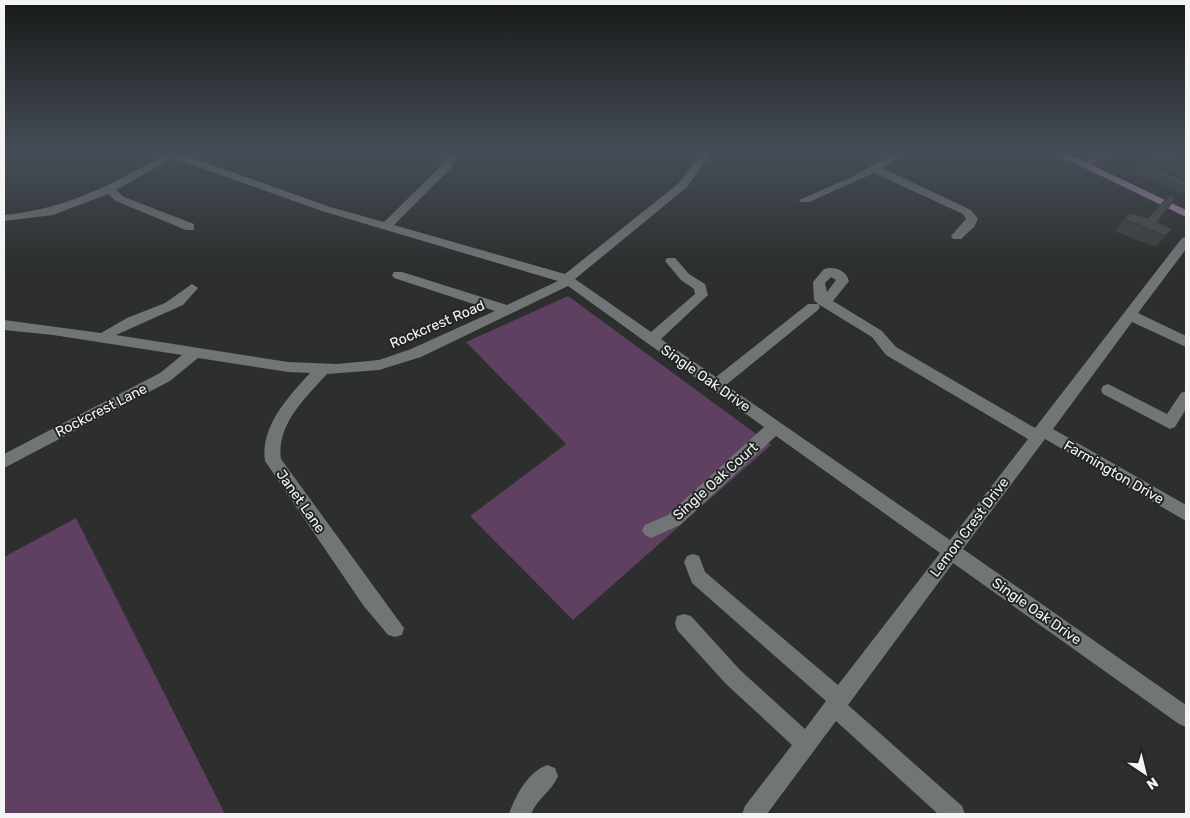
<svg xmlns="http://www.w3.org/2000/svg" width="1190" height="818" viewBox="0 0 1190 818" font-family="Rubik,sans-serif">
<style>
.green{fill:#5f4060}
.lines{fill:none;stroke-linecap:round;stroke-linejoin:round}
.minor{fill:#727575;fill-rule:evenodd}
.major{fill:#ac86af;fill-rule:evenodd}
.wall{fill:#3c3f3e}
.building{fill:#464948;stroke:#313332}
.labels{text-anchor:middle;stroke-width:4;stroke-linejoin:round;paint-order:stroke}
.street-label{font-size:14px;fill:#f3f5f5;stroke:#222524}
</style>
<rect width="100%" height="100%" fill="#2c2f2e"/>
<!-- green -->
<g class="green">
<path d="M568,296L771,445L573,620L470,516L566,444L466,342Z"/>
<path d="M76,518L225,814H4V557Z"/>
</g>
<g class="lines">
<!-- minor -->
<g class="minor">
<path d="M164,153H179L330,207L384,222L443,164L449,153H459L451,168L394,225L565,274L679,183L701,153H711L687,187L575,279L651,332L695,294L694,289L681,280L665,261L667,258H675L689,274L705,284L708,295L661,339L716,377L808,304H818L814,300L813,282L824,269C834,266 846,270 849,281L833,301L882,331L896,347L1035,428L1182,238L1186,237V249L1138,313L1186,336V347L1132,322L1053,429L1186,505V521L1045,439L963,549L1186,705V727L1179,724L953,563L848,705L962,806L965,814H938L836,721L767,814H742L745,806L792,745L726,684L677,630L675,623L677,616L684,614L691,616L740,670L805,729L826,701L692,583L684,562L687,556L693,554L699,556L705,572L838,685L940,553L776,436L680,525L651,538L645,535L642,530L645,525L668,515L764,427L568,286L421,357L379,370L327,374C306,397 276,425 281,459L404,628L402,635L395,637L388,635L363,605L265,461C260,427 288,397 310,373L288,372L198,358L170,381L4,468V454L160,373L182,355L53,335L4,330V320L101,333L127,318L165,303L192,284L198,288L183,305L116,335L288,362L337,364L379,360L411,349L495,311L394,278L392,275L394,272H402L507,305L558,281L322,211L173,158L116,190L124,197L194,224V230H186L116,201L108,194L53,215L4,221V215C55,210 98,192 142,167C149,163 162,158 164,153ZM831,277L836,280L827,292L825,283ZM818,304L872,337L886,355L1028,439L950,540L726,385L818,310L820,307Z"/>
<path d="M894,153H906L882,168L971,210L978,219L974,227L961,239H953L951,236L966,219L963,214L874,173L809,202H801L799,200L852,177Z"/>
<path d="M1099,153H1112L1088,167H1080L1079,165Z"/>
<path d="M1108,384L1167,414L1181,393L1186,391V409L1175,427L1170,429L1103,394L1101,390L1103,386Z"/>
<path d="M547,765L555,768L558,776C552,791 537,799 531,814H509C516,795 527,773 547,765Z"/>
</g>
<!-- major -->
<path class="major" d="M1054,153H1067L1186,210V217Z"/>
</g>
<!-- wall -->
<g class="wall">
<path d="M1154,157L1186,164V179L1149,163Z"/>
<path d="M1148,165L1186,181V191L1181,194L1134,172L1138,166Z"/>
<path d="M1124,219L1157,222L1172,229L1155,247L1115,231Z"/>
</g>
<!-- building -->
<g class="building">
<path d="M1160,153L1186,164V171L1154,157Z"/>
<path d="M1146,161L1148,165L1186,181V188L1138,166Z"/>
<path d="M1170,195L1175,199L1157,222L1172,229L1165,236L1124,219L1130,213L1148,218Z"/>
</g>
<!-- sky -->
<linearGradient id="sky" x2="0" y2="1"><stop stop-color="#181a19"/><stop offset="0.57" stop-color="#454d57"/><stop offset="1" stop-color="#454d57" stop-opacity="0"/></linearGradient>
<rect width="1190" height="267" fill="url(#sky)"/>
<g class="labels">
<!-- street labels -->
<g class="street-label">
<text transform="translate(437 324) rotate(-23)" y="5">Rockcrest Road</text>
<text transform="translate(706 378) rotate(35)" y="5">Single Oak Drive</text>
<text transform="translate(101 410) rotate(-27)" y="5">Rockcrest Lane</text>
<text transform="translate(1114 472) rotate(30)" y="5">Farmington Drive</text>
<text transform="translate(715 481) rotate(-42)" y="5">Single Oak Court</text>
<text transform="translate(301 501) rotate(55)" y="5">Janet Lane</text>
<text transform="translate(969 527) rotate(-53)" y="5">Lemon Crest Drive</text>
<text transform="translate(1037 611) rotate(35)" y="5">Single Oak Drive</text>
</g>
</g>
<!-- border -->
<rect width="1190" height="818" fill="none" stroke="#f3f5f5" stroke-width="10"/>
<!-- north arrow -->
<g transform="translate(1145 773) rotate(145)" stroke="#222524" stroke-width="4" paint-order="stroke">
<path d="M0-4L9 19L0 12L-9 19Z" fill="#f3f5f5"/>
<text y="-8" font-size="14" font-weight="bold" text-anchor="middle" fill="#f3f5f5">N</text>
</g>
</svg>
